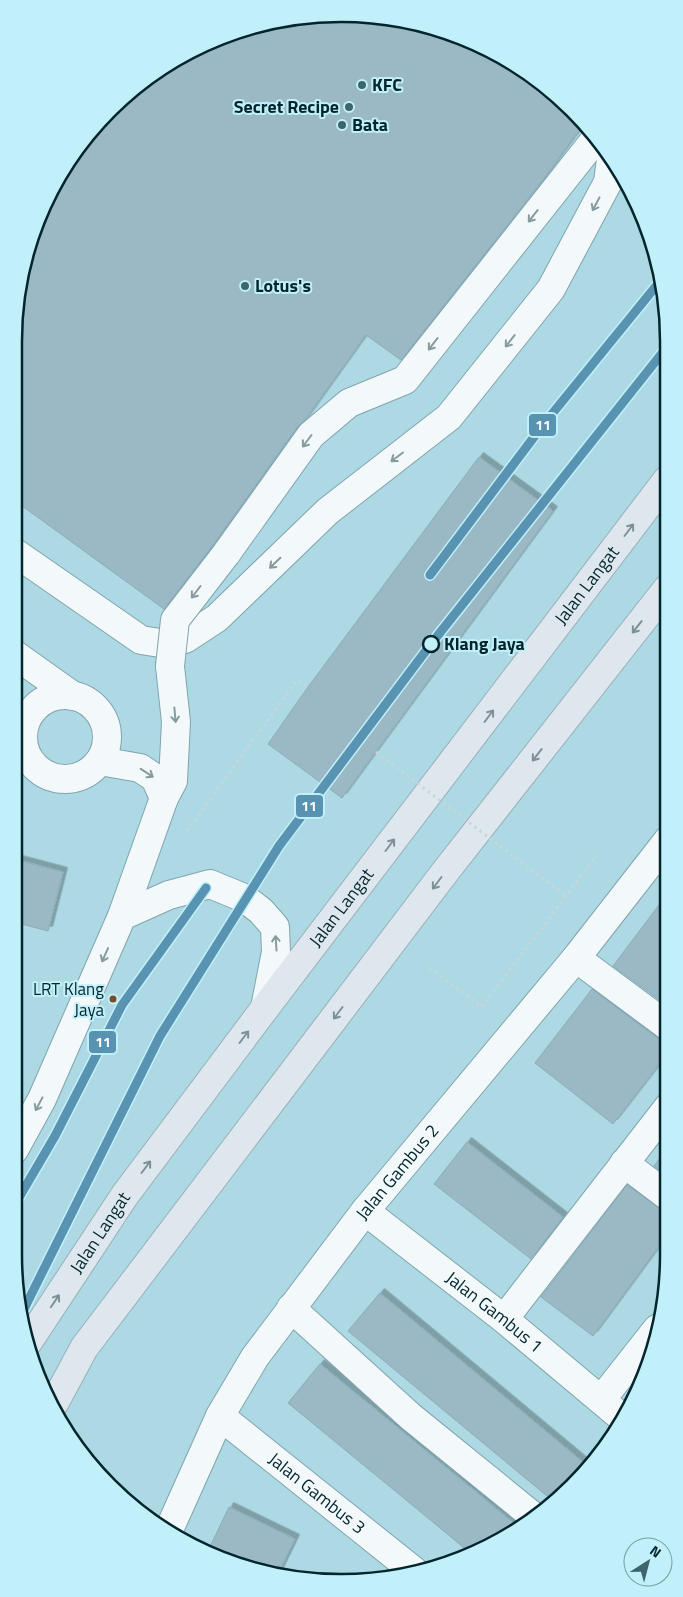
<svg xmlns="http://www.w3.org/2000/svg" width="683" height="1597" viewBox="0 0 683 1597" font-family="'Titillium Web',sans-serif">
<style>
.building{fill:#9ab9c5;stroke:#8cacb7;filter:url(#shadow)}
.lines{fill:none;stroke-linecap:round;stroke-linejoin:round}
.minor-casing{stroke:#80a4ac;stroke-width:30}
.highway-casing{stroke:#98afba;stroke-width:30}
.path{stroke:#c8d6db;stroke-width:3;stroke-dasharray:2.5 4;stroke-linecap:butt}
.minor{stroke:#f3f9fb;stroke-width:28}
.highway{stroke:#dfe7ee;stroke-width:28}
.minor-bridge-casing{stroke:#80a4ac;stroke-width:30;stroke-linecap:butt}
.path-bridge{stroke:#c8d6db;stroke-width:3;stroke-dasharray:2.5 4;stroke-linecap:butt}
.minor-bridge{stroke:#f3f9fb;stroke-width:28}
.rail-1-casing{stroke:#c1effa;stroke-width:12}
.rail-1{stroke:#5993b2;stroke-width:9}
.oneway{stroke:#879a9e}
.oneway2{stroke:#7c9097}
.poi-dot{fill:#3e656d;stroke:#c1effa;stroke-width:2}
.stop-dot{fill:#c1effa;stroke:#03262d;stroke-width:2.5}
.bus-dot{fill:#7a4b2a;stroke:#c1effa;stroke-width:2}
.labels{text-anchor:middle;stroke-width:4;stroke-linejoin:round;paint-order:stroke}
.bus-label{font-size:17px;fill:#03262d;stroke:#c1effa;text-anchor:end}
.poi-label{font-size:18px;font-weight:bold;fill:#03262d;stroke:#c1effa;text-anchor:start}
.street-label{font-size:18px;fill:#03262d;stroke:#c1effa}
.stop-label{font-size:18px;font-weight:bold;fill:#03262d;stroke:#c1effa;text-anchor:start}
.rim{fill:none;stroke:#03262d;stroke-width:2.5}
.line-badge{stroke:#c1effa;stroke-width:2}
.badge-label{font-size:14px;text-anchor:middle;font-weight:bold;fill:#fff}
</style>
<defs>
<filter id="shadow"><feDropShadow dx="4.5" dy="-4.5" stdDeviation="0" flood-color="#0004"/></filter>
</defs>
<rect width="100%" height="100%" fill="#add9e4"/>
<!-- building -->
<g class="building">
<path d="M320,14L385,17L447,31L497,56L553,97L583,125L539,185L401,360L366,335L305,420L298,426L213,545L164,609L14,500V341L31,236L58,177L95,125L142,81L197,47L257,25Z"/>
<path d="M479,457L553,511L342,798L268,744L308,687Z"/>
<path d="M14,859L63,872L48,931L14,922Z"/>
<path d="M668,893V955L669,1007L613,966Z"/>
<path d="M592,989L660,1040L669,1042V1052L613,1124L535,1063Z"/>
<path d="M467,1142L563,1217L531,1259L434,1184Z"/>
<path d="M669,1146V1177L654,1166Z"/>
<path d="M627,1185L660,1209L669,1212V1233L593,1336L541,1297Z"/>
<path d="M380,1293L590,1468L588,1471L553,1501L348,1331Z"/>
<path d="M320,1364L380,1413L520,1528L505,1539L469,1552L428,1518L288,1403Z"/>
<path d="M229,1507L295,1539L277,1576L208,1551Z"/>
</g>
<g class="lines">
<defs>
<g id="minor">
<path d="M14,552L141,640L160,643L185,639L217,618L328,511L449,417L551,289L608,182L611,159"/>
<path d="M226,554L311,435L349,403L405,380L597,137"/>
<path d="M14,654L73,696"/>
<circle cx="65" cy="737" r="42"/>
<path d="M100,761L140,768L155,778L164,798L122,916"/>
<path d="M164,798L173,781L176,722L170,666"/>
<path d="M576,958L669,1027"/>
<path d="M14,1150L42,1099L122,916L169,895L210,884L244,898L261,911L275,927L276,952L265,1008"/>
<path d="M624,1163L669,1197"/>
<path id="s1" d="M365,1211L504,1319L620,1416"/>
<path d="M291,1308L411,1417L533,1516"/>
<path d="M504,1319L669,1106"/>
<path d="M601,1400L657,1329"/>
<path id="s2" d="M220,1416L414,1571"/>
<path id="s3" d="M168,1532L220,1416L255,1357L365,1211L576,958L668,840"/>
</g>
<g id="highway">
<path id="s4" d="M28,1342L125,1195L265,1008L667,480"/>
<path d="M55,1402L84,1348L445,872L667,589"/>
</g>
</defs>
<!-- minor casing -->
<use href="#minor" class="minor-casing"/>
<!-- highway casing -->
<use href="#highway" class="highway-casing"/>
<!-- path -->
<g class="path">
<path d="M187,831L297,680L308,687"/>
<path d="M430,968L482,1007L596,856"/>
</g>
<!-- minor -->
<use href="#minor" class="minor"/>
<!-- highway -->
<use href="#highway" class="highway"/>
<defs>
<path id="minor-bridge" d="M170,666L175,620L226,554"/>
</defs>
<!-- minor-bridge casing -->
<use href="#minor-bridge" class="minor-bridge-casing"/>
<!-- path-bridge -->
<path class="path-bridge" d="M376,752L566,896"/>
<!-- minor-bridge -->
<use href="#minor-bridge" class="minor-bridge"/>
<defs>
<g id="rail-1">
<path d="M430,575L543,425L661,280"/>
<path d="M14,1206L55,1136L122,1005L206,888"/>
<path d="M23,1311L160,1036L279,846L431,644L667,347"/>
</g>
</defs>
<!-- rail-1 casing -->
<use href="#rail-1" class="rail-1-casing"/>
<!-- rail-1 -->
<use href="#rail-1" class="rail-1"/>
</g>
<!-- one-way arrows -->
<defs><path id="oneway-shaft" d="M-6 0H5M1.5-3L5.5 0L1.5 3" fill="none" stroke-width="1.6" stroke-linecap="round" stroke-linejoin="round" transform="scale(1.25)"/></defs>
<g class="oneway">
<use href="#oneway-shaft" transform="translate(596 204) rotate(118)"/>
<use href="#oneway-shaft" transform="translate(533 216) rotate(128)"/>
<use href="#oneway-shaft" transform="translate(510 341) rotate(128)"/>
<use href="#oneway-shaft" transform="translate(433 344) rotate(128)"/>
<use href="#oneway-shaft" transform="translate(307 441) rotate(127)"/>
<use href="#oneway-shaft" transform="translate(397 457) rotate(143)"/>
<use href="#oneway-shaft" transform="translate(275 563) rotate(136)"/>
<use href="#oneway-shaft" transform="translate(196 592) rotate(127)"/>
<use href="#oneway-shaft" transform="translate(175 715) rotate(85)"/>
<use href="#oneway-shaft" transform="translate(147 773) rotate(33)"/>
<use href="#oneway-shaft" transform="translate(276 943) rotate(-94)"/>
<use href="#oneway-shaft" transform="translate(105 955) rotate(114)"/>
<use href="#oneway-shaft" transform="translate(39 1104) rotate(118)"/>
</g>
<g class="oneway2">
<use href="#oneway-shaft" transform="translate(629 530) rotate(-53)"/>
<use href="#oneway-shaft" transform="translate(637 627) rotate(128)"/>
<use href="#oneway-shaft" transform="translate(489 716) rotate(-53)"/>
<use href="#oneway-shaft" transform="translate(537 755) rotate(128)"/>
<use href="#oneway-shaft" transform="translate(390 845) rotate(-53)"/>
<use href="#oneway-shaft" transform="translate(437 883) rotate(127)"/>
<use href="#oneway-shaft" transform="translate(338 1013) rotate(127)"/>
<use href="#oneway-shaft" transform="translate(244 1037) rotate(-53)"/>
<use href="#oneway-shaft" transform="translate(146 1167) rotate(-53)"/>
<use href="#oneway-shaft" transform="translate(55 1301) rotate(-56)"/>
</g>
<!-- markers -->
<g class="poi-dot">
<circle cx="362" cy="85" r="5"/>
<circle cx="349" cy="107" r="5"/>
<circle cx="342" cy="125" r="5"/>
<circle cx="245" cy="286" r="5"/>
</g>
<circle class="stop-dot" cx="431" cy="644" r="8"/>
<circle class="bus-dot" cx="113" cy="999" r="4.5"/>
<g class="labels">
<!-- bus labels -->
<g class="bus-label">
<text x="104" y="995">LRT Klang<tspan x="104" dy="21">Jaya</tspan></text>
</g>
<!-- poi labels -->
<g class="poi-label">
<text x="372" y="91">KFC</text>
<text x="339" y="113" text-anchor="end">Secret Recipe</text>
<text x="352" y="131">Bata</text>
<text x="255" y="292">Lotus's</text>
</g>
<!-- street labels -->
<g class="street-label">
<text dy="6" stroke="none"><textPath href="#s4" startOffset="941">Jalan Langat</textPath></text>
<text dy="6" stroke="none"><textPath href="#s4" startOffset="536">Jalan Langat</textPath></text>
<text dy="6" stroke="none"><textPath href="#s3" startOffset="429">Jalan Gambus 2</textPath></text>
<text dy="6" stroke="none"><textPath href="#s4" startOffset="131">Jalan Langat</textPath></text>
<text dy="6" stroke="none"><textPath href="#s1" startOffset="164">Jalan Gambus 1</textPath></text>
<text dy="6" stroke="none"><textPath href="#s2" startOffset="124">Jalan Gambus 3</textPath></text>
</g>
<!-- stop labels -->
<g class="stop-label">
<text x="444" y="650">Klang Jaya</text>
</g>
</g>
<!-- crop -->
<path d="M0 0H683V1597H0ZM341 22H341A319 319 0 0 1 660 341V1255A319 319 0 0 1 341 1574H341A319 319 0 0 1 22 1255V341A319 319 0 0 1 341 22Z" fill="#c1effa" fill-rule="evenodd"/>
<path class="rim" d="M341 22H341A319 319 0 0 1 660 341V1255A319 319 0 0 1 341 1574H341A319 319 0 0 1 22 1255V341A319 319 0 0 1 341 22Z"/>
<g class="line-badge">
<rect x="528" y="413" width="29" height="24" rx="5" fill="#5993b2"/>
<rect x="295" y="794" width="29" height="24" rx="5" fill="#5993b2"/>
<rect x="88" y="1030" width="29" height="24" rx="5" fill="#5993b2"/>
</g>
<g class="badge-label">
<text x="543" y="430">11</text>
<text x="309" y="811">11</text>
<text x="103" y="1047">11</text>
</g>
<!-- north arrow -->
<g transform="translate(648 1562) rotate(36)"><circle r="24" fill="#c1effa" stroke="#759fa8"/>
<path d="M0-4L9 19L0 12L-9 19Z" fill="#3e656d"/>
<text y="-8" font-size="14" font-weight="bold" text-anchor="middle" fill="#03262d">N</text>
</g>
</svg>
